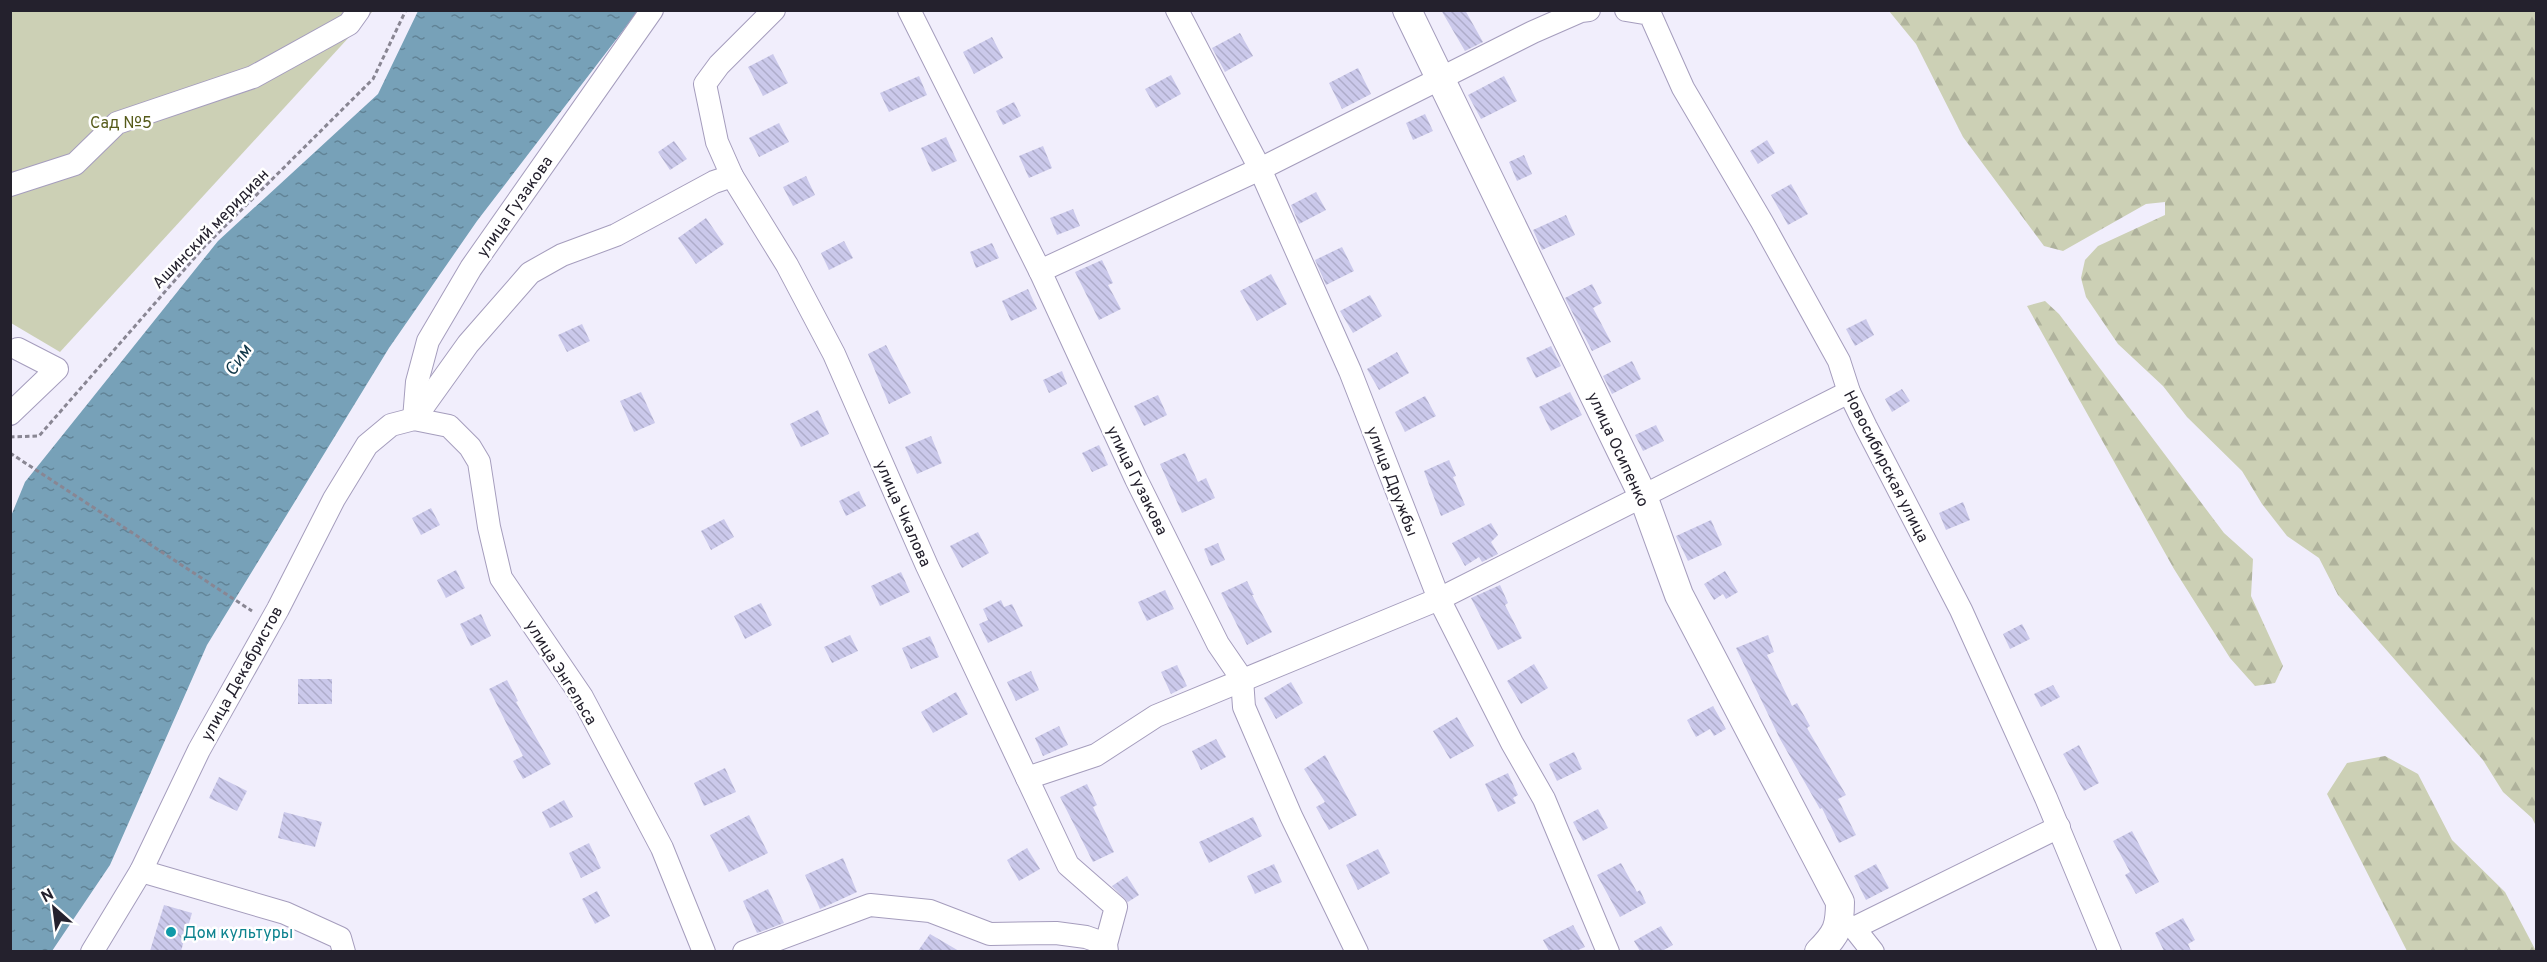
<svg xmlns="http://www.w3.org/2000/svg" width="2547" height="962" viewBox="0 0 2547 962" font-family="Overpass,sans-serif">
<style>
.forest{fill:url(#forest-firs)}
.green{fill:#ccd0b5}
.water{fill:url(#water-ripples)}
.building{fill:url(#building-back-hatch)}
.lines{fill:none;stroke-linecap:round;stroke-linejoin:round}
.minor-casing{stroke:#a59dbd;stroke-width:24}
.major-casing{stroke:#a59dbd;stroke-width:30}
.path{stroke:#898693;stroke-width:3;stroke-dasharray:4.5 3;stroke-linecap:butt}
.minor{stroke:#fff;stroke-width:22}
.major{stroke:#fff;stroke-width:28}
.culture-dot{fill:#0f9aa8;stroke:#fff;stroke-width:2}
.labels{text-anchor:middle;stroke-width:5;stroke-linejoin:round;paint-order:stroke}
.park-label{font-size:16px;fill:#565b1a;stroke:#fff}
.street-label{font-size:16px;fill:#24212d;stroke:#fff}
.culture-label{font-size:16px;fill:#0d838f;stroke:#fff;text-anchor:start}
.water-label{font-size:18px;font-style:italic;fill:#103647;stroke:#fff}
</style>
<defs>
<pattern id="forest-firs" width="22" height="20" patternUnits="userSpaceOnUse" patternTransform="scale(1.5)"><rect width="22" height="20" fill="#ccd0b5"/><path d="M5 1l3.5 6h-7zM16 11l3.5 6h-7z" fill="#afb29c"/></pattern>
<pattern id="water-ripples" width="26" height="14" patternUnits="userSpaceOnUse" patternTransform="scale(1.5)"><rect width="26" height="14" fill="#77a1b8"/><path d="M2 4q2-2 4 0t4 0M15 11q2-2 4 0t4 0" fill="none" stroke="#618396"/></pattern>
<pattern id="building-back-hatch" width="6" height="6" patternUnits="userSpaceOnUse" patternTransform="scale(1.5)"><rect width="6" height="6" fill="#cbc9eb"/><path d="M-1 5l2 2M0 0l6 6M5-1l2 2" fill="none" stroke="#aeacca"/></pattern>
</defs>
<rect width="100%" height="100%" fill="#f1eefc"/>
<!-- forest -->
<g class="forest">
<path d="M1889,11H2536V826L2532,818L2503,792L2483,760L2338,595L2319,558L2287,536L2262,504L2242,471L2187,417L2163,386L2118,344L2086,297L2081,278L2085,260L2098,246L2165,215V202L2146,204L2063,251L2044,246L1963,137L1916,44Z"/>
<path d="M2045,301L2059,314L2224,533L2253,559L2251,596L2283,666L2275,683L2255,686L2230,658L2174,569L2027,306Z"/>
<path d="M2385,756L2418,774L2452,840L2505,892L2536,951H2407L2327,794L2347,763Z"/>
</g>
<!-- green -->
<path class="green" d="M11,11H373L60,352L11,323Z"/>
<!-- water -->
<path class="water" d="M418,11H638L477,221L389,348L207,645L110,865L52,951H11V516L25,482L218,241L378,94Z"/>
<!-- building -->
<g class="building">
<path d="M1441,10H1465L1483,42L1465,51Z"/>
<path d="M1240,33L1253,56L1225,72L1212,48Z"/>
<path d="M992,37L1003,58L974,74L963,52Z"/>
<path d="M773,54L788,83L763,96L748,67Z"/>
<path d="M1358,68L1371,94L1342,109L1329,83Z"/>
<path d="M1171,75L1181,94L1156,108L1145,89Z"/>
<path d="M919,76L927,95L889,112L880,93Z"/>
<path d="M1504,76L1517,101L1481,119L1468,95Z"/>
<path d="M1014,102L1021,116L1003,125L996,111Z"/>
<path d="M1425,114L1433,131L1413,140L1406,123Z"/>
<path d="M779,123L789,142L759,157L749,138Z"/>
<path d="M946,137L957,161L932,172L921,148Z"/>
<path d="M1767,140L1775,153L1758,164L1750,151Z"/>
<path d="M674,141L687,159L670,170L658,152Z"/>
<path d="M1043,146L1052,168L1029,178L1019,156Z"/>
<path d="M1524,155L1532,174L1517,181L1509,162Z"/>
<path d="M806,176L815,195L793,206L783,187Z"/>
<path d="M1791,184L1808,214L1788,225L1771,195Z"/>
<path d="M1316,192L1326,210L1299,224L1291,205Z"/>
<path d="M1073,209L1080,226L1057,235L1050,218Z"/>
<path d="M1566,215L1575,235L1542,250L1533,230Z"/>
<path d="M706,218L724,244L696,264L678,238Z"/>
<path d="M844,241L853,258L829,270L821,253Z"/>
<path d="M992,243L999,258L976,268L970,252Z"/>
<path d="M1342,247L1354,271L1326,285L1315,260Z"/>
<path d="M1102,260L1113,283L1108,285L1121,309L1099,320L1075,272Z"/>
<path d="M1271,274L1287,304L1257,321L1240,291Z"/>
<path d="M1592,284L1602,303L1593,308L1611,342L1592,351L1565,298Z"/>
<path d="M1028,289L1037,309L1011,321L1002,301Z"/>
<path d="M1370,295L1382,316L1353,333L1340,311Z"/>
<path d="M1866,319L1874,335L1855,346L1846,329Z"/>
<path d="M582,324L590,341L567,352L558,335Z"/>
<path d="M886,345L911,393L889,404L868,354Z"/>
<path d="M1551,346L1561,366L1536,378L1526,358Z"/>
<path d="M1397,352L1409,373L1379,390L1367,369Z"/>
<path d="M1632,361L1641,379L1612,394L1603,376Z"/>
<path d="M1062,371L1067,384L1049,393L1043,380Z"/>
<path d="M1902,389L1910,401L1892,412L1885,399Z"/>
<path d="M641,392L655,423L634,432L620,401Z"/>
<path d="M1570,392L1582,415L1551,431L1539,407Z"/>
<path d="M1158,395L1167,415L1144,426L1134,406Z"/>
<path d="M1425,396L1436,416L1405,432L1395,412Z"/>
<path d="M818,410L829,434L801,447L790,424Z"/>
<path d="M1656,425L1664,441L1643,451L1635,435Z"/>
<path d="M931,436L942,463L917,474L905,447Z"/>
<path d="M1099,445L1108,465L1092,472L1082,453Z"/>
<path d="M1185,453L1198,482L1206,478L1215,498L1182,513L1160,464Z"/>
<path d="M1449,460L1456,476L1453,477L1465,505L1441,516L1424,471Z"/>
<path d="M859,491L866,506L846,516L839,501Z"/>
<path d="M1963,502L1970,520L1946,530L1939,513Z"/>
<path d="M431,508L440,525L421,535L412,518Z"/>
<path d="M724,519L734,537L711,550L701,531Z"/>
<path d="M1711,520L1722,545L1688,561L1676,536Z"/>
<path d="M1491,523L1498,535L1491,542L1498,554L1482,562L1479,557L1465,566L1452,543Z"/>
<path d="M978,532L989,553L962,568L950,546Z"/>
<path d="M1218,543L1225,560L1211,566L1204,549Z"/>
<path d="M456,570L465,588L446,598L437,580Z"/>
<path d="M1725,571L1738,592L1726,599L1723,594L1714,600L1704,584Z"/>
<path d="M901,572L910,592L880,606L871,586Z"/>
<path d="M1247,581L1254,595H1252L1272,632L1247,645L1221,593Z"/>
<path d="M1500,585L1508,603L1505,605L1522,638L1498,650L1471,598Z"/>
<path d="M1165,590L1174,609L1147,621L1138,602Z"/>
<path d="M1001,600L1004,607L1012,604L1023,626L988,643L979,624L988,620L983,609Z"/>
<path d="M761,603L772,625L745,639L734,616Z"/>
<path d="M481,614L491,636L471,646L460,624Z"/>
<path d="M2022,624L2030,639L2010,649L2003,634Z"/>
<path d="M850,635L858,651L832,663L824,647Z"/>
<path d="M1768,635L1774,652L1767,655L1792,706L1797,703L1810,726L1807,728L1846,795L1838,799L1856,835L1839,843L1822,808L1820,809L1780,739L1736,648Z"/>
<path d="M930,636L939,657L911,669L902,648Z"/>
<path d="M1534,664L1548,688L1521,704L1507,681Z"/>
<path d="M1177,665L1187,686L1171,694L1161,672Z"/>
<path d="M1031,671L1039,690L1016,701L1007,682Z"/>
<rect x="298" y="679" width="34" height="25"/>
<path d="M507,680L518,701L516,702L551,764L523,779L513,761L523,756L489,689Z"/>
<path d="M1291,682L1303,703L1276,719L1264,698Z"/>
<path d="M2053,685L2060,697L2041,707L2034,694Z"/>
<path d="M956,692L968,714L933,733L921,712Z"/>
<path d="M1713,706L1726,729L1714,736L1710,729L1696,737L1687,720Z"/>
<path d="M1457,717L1474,746L1450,759L1433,731Z"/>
<path d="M1059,726L1068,745L1043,756L1035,738Z"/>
<path d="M1216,739L1226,757L1201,770L1192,751Z"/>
<path d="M2079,745L2099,783L2084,791L2063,754Z"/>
<path d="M1574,752L1582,769L1557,781L1549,764Z"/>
<path d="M1325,755L1357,815L1329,830L1316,807L1325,802L1304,769Z"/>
<path d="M725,768L736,792L704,806L694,783Z"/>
<path d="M1508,773L1518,795L1513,798L1516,803L1498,812L1485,784Z"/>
<path d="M219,777L247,791L237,811L209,798Z"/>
<path d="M1087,784L1097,805L1093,807L1114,852L1093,862L1060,797Z"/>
<path d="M564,800L573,817L550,828L542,812Z"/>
<path d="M1598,809L1608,828L1583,841L1573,822Z"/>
<path d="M284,812L322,822L315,847L278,838Z"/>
<path d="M749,815L768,853L729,872L710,835Z"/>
<path d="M1253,817L1262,836L1209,863L1199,842Z"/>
<path d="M2132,831L2159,882L2136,894L2125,875L2130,872L2113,841Z"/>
<path d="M589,843L601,868L581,878L569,853Z"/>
<path d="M1027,848L1040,869L1019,881L1007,860Z"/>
<path d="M1378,849L1390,873L1358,890L1346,865Z"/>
<path d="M843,858L857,892L820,909L805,875Z"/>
<path d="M1621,863L1637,892L1640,890L1646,903L1620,917L1597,875Z"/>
<path d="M1274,864L1282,882L1255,894L1247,876Z"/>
<path d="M1876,864L1889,888L1866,900L1854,876Z"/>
<path d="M1127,876L1139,895L1128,902L1112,886Z"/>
<path d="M768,889L784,923L757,933L743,901Z"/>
<path d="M597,891L610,916L595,924L582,899Z"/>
<path d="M164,905L192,913L181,951H150Z"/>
<path d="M2183,918L2195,940L2188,944L2191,951H2164L2155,933Z"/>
<path d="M1573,925L1585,947L1576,951H1549L1543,940Z"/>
<path d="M1661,926L1673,945L1662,951H1640L1634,941Z"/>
<path d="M930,934L959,951H918Z"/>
</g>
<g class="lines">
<defs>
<g id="minor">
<path d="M774,10L719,65L705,84L717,142L732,176L787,265L834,354L927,566L1068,865L1116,907L1106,944L1107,952"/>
<path d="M909,10L1040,271L1136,479L1218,644L1242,679L1244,707L1291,816L1357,952"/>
<path d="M1177,10L1260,169L1350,371L1439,599L1512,743L1544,799L1608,952"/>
<path d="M1626,10L1650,14L1683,88L1762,222L1839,361L1849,392L1866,427L1961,610L2046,798L2110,952"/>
<path d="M10,185L75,164L117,123L253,77L349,24L359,10"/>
<path d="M1040,271L1260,169L1533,32L1581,11L1589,10"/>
<path d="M10,414L57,369L18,349"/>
<path d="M415,418L468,344L530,273L562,255L616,235L714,182L732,176"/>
<path d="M414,419L417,382L428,341L471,268L652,10"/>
<path d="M1027,778L1096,755L1156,716L1439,599L1849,392"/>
<path d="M141,871L285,913L340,938L344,952"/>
<path d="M1841,922L1854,928L1873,952"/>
<path d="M1854,928L2059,827"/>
<path d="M92,952L141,871L199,750L278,609L334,499L367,445L391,425L414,419L449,426L470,447L479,462L489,527L501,578L582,697L662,848L704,952"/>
<path d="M744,952L870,905L930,911L990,934L1056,933L1086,937L1106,944"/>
</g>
<path id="major" d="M1407,10L1643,496L1679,595L1840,902C1840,927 1837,934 1819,952"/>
</defs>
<!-- minor casing -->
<use href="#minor" class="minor-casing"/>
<!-- major casing -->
<use href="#major" class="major-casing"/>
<!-- path -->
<g class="path">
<path d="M10,437L39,436L204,247L373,79L406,10"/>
<path d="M10,453L252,611"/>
</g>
<!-- minor -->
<use href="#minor" class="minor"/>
<!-- major -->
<use href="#major" class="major"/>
</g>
<!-- markers -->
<circle class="culture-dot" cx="171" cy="932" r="6"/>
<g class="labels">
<!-- park labels -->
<g class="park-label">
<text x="121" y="128">Сад №5</text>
</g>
<!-- street labels -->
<g class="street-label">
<text transform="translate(514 206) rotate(-55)" y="6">улица Гузакова</text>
<text transform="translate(210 228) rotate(-46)" y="6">Ашинский меридиан</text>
<text transform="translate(1619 449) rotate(65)" y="6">улица Осипенко</text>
<text transform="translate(1887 466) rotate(63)" y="6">Новосибирская улица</text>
<text transform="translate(1138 480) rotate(64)" y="6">улица Гузакова</text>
<text transform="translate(1393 481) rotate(69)" y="6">улица Дружбы</text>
<text transform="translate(904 513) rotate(66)" y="6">улица Чкалова</text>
<text transform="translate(562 672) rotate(58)" y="6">улица Энгельса</text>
<text transform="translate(241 673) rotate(-61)" y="6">улица Декабристов</text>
</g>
<!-- culture labels -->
<g class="culture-label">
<text x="183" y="938">Дом культуры</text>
</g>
<!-- water labels -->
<g class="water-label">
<text transform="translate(238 360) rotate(-56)" y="6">Сим</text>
</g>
</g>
<!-- border -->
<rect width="2547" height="962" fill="none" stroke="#24212d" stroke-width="24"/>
<!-- north arrow -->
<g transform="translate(54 908) rotate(332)" stroke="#ffffff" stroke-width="4.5" paint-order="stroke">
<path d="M0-4.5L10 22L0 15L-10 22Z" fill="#24212d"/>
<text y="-9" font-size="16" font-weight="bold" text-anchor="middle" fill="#24212d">N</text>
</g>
</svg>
